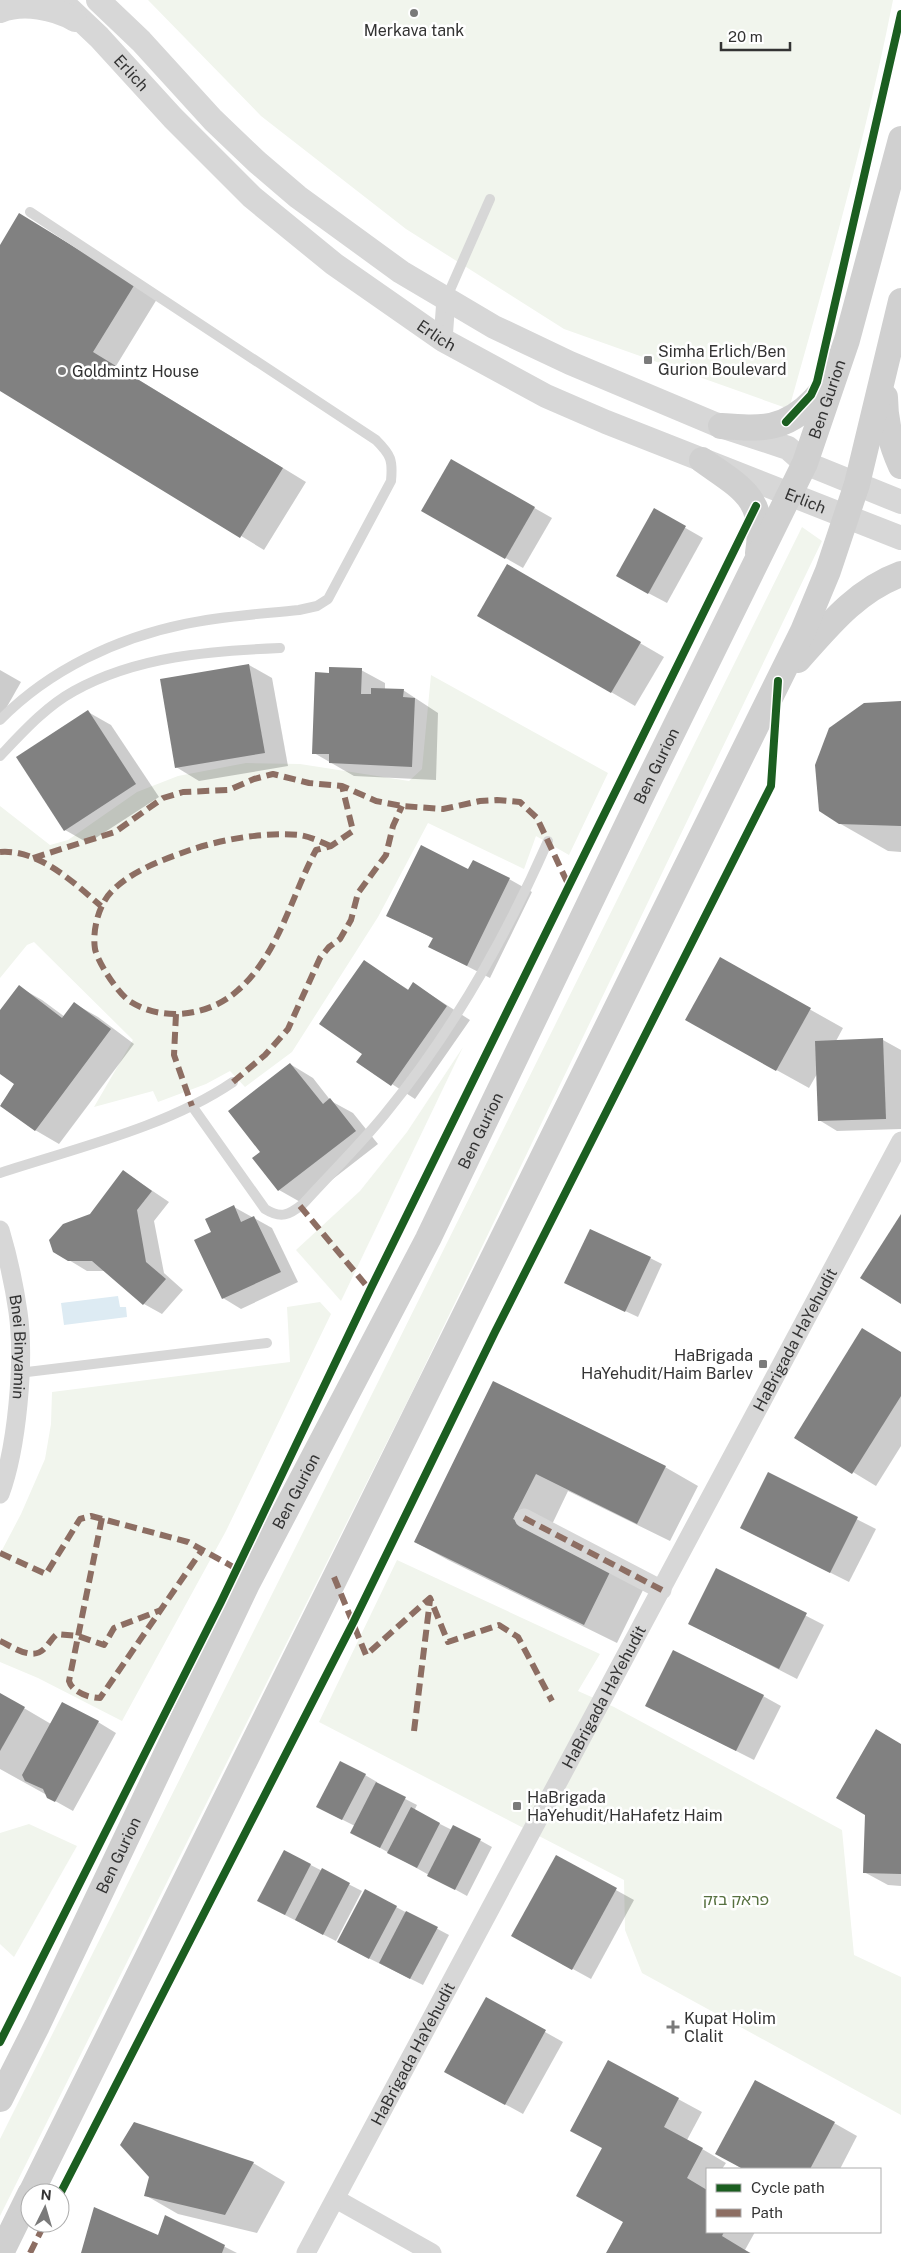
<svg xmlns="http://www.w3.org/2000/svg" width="901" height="2253" viewBox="0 0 901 2253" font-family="'Public Sans','Noto Sans Hebrew',sans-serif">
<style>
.green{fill:#f1f5ed}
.water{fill:#ddebf3}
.shadow{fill:#0003}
.building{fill:#818181}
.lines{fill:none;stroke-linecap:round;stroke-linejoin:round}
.service{stroke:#d7d7d7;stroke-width:10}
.minor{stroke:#d7d7d7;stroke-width:19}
.tertiary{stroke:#d7d7d7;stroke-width:24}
.secondary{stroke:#d0d0d0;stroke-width:26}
.quiet{stroke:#8d6e63;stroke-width:6;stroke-dasharray:12 6;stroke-linecap:butt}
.cycleway-casing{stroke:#fff;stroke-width:11}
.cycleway{stroke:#1b5e20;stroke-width:8}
.poi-dot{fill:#7a7a7a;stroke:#fff;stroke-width:2}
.labels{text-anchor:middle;stroke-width:5;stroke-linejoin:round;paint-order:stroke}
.poi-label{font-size:16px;fill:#333;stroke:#fff;text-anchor:start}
.street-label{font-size:16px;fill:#333;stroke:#fff}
.park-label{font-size:16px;fill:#56703f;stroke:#fff}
</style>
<rect width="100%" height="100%" fill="#fff"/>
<!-- green -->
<g class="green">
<path d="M148,0H893C866,138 827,273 789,409L564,329L406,229L261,116Z"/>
<path d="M802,527L822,541L412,1392L0,2216V2139L377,1384Z"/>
<path d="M431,675L608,773L569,855L536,836L524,869L428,823L378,917L292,1052L245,1087L230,1071L206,1084L158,1102L153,1091L94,1107L133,1040L34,942L27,945L0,978V806L50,845L68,840L137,792L178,776L246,763L300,764L409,781L422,769Z"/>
<path d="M463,1047L341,1301L296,1250L360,1191L407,1132Z"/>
<path d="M320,1302L331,1314L226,1531L122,1721L38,1678L0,1662V1554L21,1514L45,1459L51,1424L52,1392L290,1362L287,1307Z"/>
<path d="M397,1560L600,1654L578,1691L614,1707L842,1830L854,1955L901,1977V2115L642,1973L625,1930L624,1880L319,1722Z"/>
<path d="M29,1824L77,1846L14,1957L0,1944V1833Z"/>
</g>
<!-- water -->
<path class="water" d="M118,1296L120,1307H126L127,1317L64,1325L61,1303Z"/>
<!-- shadow -->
<g class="shadow">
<path d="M20,215L157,299L116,366L306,482L264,550L0,389V247Z"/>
<path d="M452,461L552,518L523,568L423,511Z"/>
<path d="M654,510L703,538L667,603L635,586Z"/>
<path d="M507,566L664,657L635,706L479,615Z"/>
<path d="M249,665L272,678L288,766L199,781L176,767Z"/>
<path d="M0,670L21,682L0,719Z"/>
<path d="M361,670L385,683V689L403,690L438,713L436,780L354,776L314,753L330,674Z"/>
<path d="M901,702V852L888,851L839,823Z"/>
<path d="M88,712L111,725L159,797L88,843L65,830Z"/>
<path d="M469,870L509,879L532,892L490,978L430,947L434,939L388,915Z"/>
<path d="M720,959L843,1028L836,1041L883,1040L901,1050V1129L837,1131L819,1120L817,1074L809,1088L719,1038Z"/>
<path d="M364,962L409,990L414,984L470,1020L415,1099L358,1062L364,1054Z"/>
<path d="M19,987L42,1000L65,1017L75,1004L98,1017L134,1044L59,1144L35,1130L1,1104L16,1084L0,1072V1012Z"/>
<path d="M290,1064L313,1078L331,1101L353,1113L378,1144L302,1203L279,1190L262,1152Z"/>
<path d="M123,1171L169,1202L154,1221L164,1273L183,1290L162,1314L144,1304L105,1271H87L54,1251L90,1215Z"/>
<path d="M234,1207L272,1228L298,1282L241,1309L223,1298L213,1232Z"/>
<path d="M650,1258L662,1264L638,1317L578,1289Z"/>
<path d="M901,1353V1446L876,1486L795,1437Z"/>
<path d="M494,1383L665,1467L698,1486L670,1541L568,1491L546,1537L644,1588L617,1643L448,1560L415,1542Z"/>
<path d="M768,1474L876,1529L849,1582L741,1528Z"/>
<path d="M717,1570L824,1625L797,1679L690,1624Z"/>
<path d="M0,1694L51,1724L98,1722L116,1733L73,1811L48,1797L45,1792V1794L0,1769Z"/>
<path d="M763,1696L781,1706L754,1760L665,1715Z"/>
<path d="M901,1745V1886L888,1885L864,1872Z"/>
<path d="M365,1775L377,1782L376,1784L417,1805L414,1811L452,1830L454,1826L492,1847L467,1896L364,1839L355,1826L329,1813Z"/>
<path d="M285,1852L362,1891L336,1941L271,1908Z"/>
<path d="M556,1857L634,1900L591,1979L531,1946Z"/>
<path d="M396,1907L449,1935L423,1985L350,1949Z"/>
<path d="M486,1999L563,2042L523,2114L464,2082Z"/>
<path d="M678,2099L702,2112L687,2140L726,2163L722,2169H707V2232H755L745,2250L751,2253H608L625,2222L601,2209Z"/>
<path d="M834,2123L857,2136L840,2169H743L717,2154Z"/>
<path d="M253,2163L285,2182L257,2233L178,2214L145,2195L151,2177Z"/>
<path d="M166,2217L237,2253H82L159,2237Z"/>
</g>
<!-- building -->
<g class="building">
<path d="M19,213L135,284L93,352L283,468L240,538L0,391V245Z"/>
<path d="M451,459L535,507L505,559L421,511Z"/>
<path d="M654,508L686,526L648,594L616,576Z"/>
<path d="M507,564L641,642L611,693L477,616Z"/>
<path d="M249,664L265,753L175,768L160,679Z"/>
<path d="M329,667L362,668L361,694H371V688L404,689L403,697L415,698L412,767L329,763V754H312L315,672L329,673Z"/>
<path d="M901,701V826L839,824L819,811L815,765L829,728L864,703Z"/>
<path d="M88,710L136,784L64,831L16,757Z"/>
<path d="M421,845L468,869L473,860L510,878L467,966L428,947L433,938L386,916Z"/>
<path d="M720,957L811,1008L776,1071L685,1020Z"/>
<path d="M364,960L408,990L413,982L447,1006L391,1086L356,1062L362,1054L319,1024Z"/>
<path d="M19,985L62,1018L74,1002L111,1029L35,1131L0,1106L14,1084L0,1074V1010Z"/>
<path d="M883,1038L886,1119L818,1121L815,1041Z"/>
<path d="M290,1063L323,1104L330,1098L356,1131L278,1191L252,1158L260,1152L228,1111Z"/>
<path d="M123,1170L152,1191L137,1210L146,1262L166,1279L143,1305L92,1261H68L53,1252L49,1240L63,1224L90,1214Z"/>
<path d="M234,1205L241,1222L254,1216L281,1272L222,1299L194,1240L211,1232L205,1219Z"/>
<path d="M901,1214V1304L860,1278Z"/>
<path d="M590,1229L651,1257L625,1312L564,1283Z"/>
<path d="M862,1328L901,1352V1396L852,1474L794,1438Z"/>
<path d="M493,1381L666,1466L637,1524L536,1474L513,1519L612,1568L584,1625L414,1542Z"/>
<path d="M768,1472L858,1517L830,1573L740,1528Z"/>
<path d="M716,1568L807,1613L779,1669L688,1624Z"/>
<path d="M673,1650L764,1695L736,1751L645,1706Z"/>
<path d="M0,1693L25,1707L0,1751Z"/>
<path d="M62,1702L99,1721L55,1802L47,1798L43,1789L25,1781L22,1775Z"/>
<path d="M876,1729L901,1744V1874L863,1873L865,1815L836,1798Z"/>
<path d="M340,1761L366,1774L342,1820L316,1807Z"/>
<path d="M376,1782L406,1797L380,1848L350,1833Z"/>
<path d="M411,1807L440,1823L417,1868L387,1853Z"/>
<path d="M453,1825L481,1839L455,1890L427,1876Z"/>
<path d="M284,1850L311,1864L285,1915L257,1901Z"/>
<path d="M556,1855L617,1888L572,1970L511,1936Z"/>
<path d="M322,1868L350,1883L323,1935L295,1920Z"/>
<path d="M365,1889L397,1906L369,1959L337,1942Z"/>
<path d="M406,1911L438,1927L410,1979L379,1963Z"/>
<path d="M486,1997L546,2030L505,2105L444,2072Z"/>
<path d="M608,2060L679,2098L664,2127L703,2148L687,2178L707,2190V2232H724L722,2236L750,2253H606L623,2222L576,2196L602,2148L570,2131Z"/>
<path d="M755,2080L835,2122L810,2169H743L715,2154Z"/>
<path d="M134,2122L254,2162L225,2215L144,2196L149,2177L120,2145Z"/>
<path d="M94,2207L158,2235L165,2215L225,2245L222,2253H81Z"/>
</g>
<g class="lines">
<!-- service -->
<g class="service">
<path d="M446,299L490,199"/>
<path d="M0,720C49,670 117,638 185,624C222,616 261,614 299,610L317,606L328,599L391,481C393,460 391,455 376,440L30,212"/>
<path d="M0,756C22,733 45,707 74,691C137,656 210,651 280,648"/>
<path d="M192,1106L265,1209C281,1219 289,1215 303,1204C330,1174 360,1145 385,1114C453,1031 505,939 548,841"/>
<path d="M0,1173C76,1148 167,1127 233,1082"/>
<path d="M19,1373L267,1343"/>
</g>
<!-- minor -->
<g class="minor">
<path d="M443,340L446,299"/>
<path id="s1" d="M0,1230C8,1257 14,1284 18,1312C25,1361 17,1448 0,1494"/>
<path d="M524,1518L662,1590"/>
<path d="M336,2199L432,2253"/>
<path id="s2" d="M306,2253L901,1141"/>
</g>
<!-- tertiary -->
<g class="tertiary">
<path id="s3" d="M60,0L99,37L173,118L252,197L334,264L443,340L546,396L606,422L901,538"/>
<path d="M98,0L141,41L213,120L257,162L298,197L401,272L494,327L570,363L715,424L788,448L805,463L901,502"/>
<path d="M0,11C23,2 55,8 75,20"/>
</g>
<!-- secondary -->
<g class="secondary">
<path d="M885,397C885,422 891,444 901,466"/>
<path d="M721,426C760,429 785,431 814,400C819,394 825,389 829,382"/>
<path d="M702,460C741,488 767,498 758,553"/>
<path d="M798,660C828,626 857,590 901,574"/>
<path id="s4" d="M0,2099L37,2026L247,1584L428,1239L645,788L805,463L847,340L901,139"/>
<path d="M31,2193L803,631L828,571L857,484L901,301"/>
<path d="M1,2253L30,2194"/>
</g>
<!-- quiet -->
<g class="quiet">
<path d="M331,846C321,842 309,836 299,835C263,832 224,839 190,850C165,859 133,870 113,890C99,903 92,930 95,949C98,963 119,995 131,1002C163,1022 209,1016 237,991C278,956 291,897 316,850L331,846L353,831L342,786"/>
<path d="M0,852C39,849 73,882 101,906"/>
<path d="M33,858L115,832L163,798L183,792L229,790L254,779L273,774L309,783L342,786L376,801L402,806L443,809L480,801L497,800L520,802L537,818L569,886"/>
<path d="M176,1014L174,1055L192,1106"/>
<path d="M233,1082L265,1055L288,1029L320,958L329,947L340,939L351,920L358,893L386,855L393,826L402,806"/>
<path d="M300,1206L370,1290"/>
<path d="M102,1518L69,1681C72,1692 89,1698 100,1698L202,1550"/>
<path d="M524,1518L662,1590"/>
<path d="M0,1553L46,1574L80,1519L91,1516L188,1542L237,1569"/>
<path d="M334,1577L366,1655L430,1598L448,1642L499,1625L518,1637L552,1701"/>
<path d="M0,1641C13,1647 32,1661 44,1649C49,1644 52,1638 57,1634L78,1636L104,1645L114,1628L161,1610"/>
<path d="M414,1731L430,1600"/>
<path d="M30,2253L45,2223"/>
</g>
<defs>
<g id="cycleway">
<path d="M786,422L811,395L817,382L901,14"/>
<path d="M0,2042L221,1602L370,1290L756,506"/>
<path d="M60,2194L353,1623L495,1332L771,786L778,681"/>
</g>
</defs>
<!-- cycleway casing -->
<use href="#cycleway" class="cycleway-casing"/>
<!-- cycleway -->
<use href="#cycleway" class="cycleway"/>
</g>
<!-- markers -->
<g class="poi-dot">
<circle cx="414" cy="13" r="5"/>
<rect x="643" y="355" width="10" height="10" rx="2.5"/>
<circle cx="62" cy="371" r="5"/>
<rect x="758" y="1359" width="10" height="10" rx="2.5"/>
<rect x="512" y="1801" width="10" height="10" rx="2.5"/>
<path d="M670.5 2019.5h5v5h5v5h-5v5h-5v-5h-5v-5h5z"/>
</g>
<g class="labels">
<!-- poi labels -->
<g class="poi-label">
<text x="414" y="36" text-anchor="middle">Merkava tank</text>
<text x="658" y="357">Simha Erlich/Ben<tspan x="658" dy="18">Gurion Boulevard</tspan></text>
<text x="72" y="377">Goldmintz House</text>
<text x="753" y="1361" text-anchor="end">HaBrigada<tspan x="753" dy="18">HaYehudit/Haim Barlev</tspan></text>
<text x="527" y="1803">HaBrigada<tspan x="527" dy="18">HaYehudit/HaHafetz Haim</tspan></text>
<text x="684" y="2024">Kupat Holim<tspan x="684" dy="18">Clalit</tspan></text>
</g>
<!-- street labels -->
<g class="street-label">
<text dy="6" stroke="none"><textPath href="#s3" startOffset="102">Erlich</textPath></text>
<text dy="6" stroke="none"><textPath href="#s3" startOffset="506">Erlich</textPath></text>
<text dy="6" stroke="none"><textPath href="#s4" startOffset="1891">Ben Gurion</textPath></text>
<text dy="6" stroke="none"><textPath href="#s3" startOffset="911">Erlich</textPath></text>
<text dy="6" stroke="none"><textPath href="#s4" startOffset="1486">Ben Gurion</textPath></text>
<text dy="6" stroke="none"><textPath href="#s4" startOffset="1081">Ben Gurion</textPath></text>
<text dy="6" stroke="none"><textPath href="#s2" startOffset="1036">HaBrigada HaYehudit</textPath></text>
<text dy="6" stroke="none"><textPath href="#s1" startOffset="119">Bnei Binyamin</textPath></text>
<text dy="6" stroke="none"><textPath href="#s4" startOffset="676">Ben Gurion</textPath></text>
<text dy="6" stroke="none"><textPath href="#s2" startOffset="631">HaBrigada HaYehudit</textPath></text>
<text dy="6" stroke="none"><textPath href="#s4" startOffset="271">Ben Gurion</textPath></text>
<text dy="6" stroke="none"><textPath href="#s2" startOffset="226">HaBrigada HaYehudit</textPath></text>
</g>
<!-- park labels -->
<g class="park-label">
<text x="736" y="1905">פראק בזק</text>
</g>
</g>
<!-- legend -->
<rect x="706" y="2168" width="175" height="65" fill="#ffffff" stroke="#adadad"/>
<rect x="716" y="2184" width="25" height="8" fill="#1b5e20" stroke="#adadad"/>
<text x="751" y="2193" font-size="15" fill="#333333">Cycle path</text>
<rect x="716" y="2209" width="25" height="8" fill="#8d6e63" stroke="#adadad"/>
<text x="751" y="2218" font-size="15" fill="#333333">Path</text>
<!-- north arrow -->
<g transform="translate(45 2208) rotate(5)"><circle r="24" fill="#ffffff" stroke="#adadad"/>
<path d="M0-4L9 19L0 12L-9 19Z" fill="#7a7a7a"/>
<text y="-8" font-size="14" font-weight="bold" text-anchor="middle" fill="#333333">N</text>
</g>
<!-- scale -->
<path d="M721 42v8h69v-8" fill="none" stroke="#333333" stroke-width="2.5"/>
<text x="728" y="42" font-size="15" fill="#333333" stroke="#ffffff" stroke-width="4" paint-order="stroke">20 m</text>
</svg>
